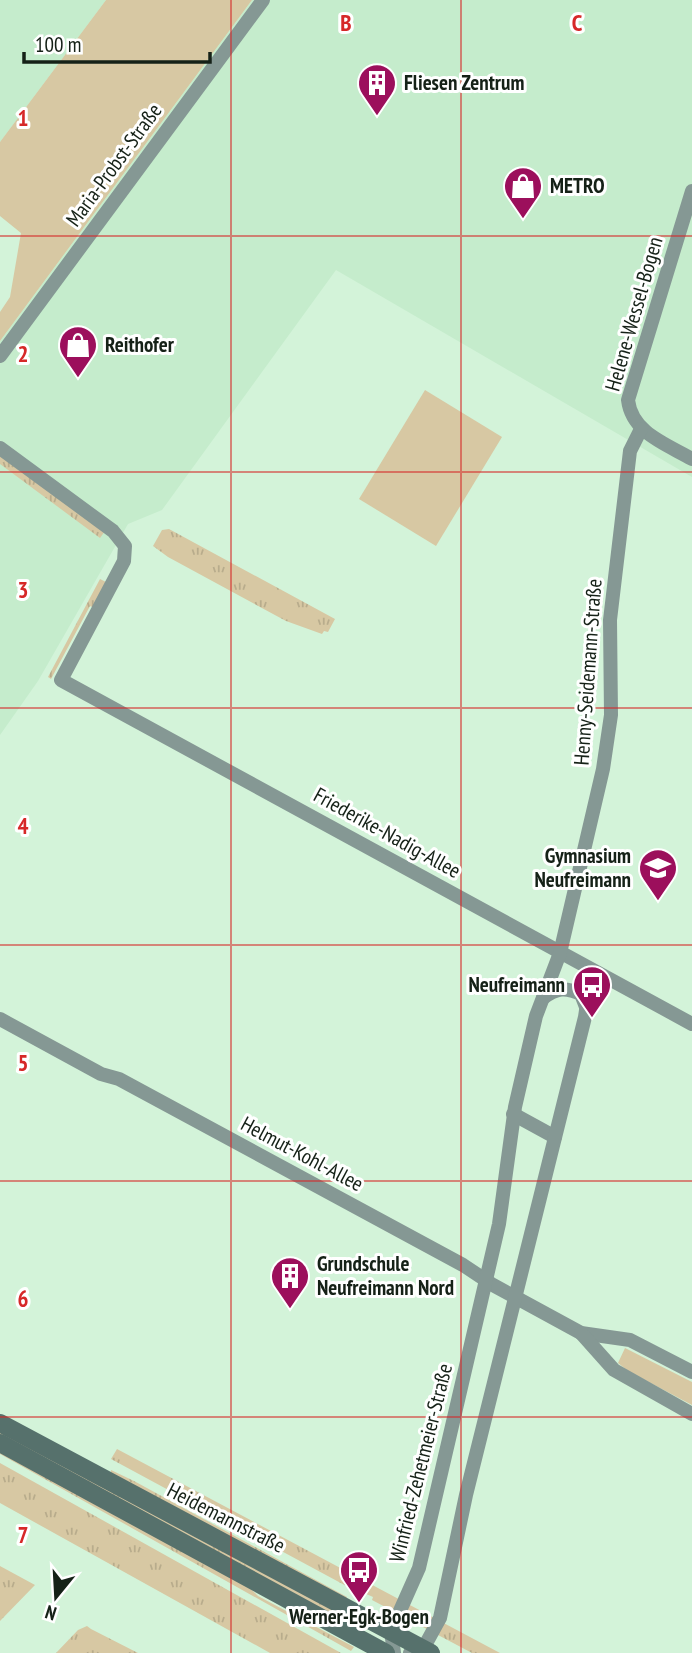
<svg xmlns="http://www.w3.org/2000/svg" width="692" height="1653" viewBox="0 0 692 1653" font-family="'PT Sans Narrow',sans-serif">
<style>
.built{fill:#c5eccc}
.grass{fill:url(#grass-tufts)}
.green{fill:#d7c8a3}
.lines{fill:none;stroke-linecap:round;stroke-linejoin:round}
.street{stroke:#859894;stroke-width:14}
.secondary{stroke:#56716c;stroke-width:18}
.grid{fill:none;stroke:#d62828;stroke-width:2;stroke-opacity:0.55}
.labels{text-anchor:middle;stroke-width:6;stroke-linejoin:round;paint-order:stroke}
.poi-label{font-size:21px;font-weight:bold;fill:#152117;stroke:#fff;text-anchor:start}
.street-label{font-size:21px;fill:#152117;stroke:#fff}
.grid-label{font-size:23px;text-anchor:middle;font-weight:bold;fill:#d62828;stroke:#fff;stroke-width:6;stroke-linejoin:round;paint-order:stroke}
</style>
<defs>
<pattern id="grass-tufts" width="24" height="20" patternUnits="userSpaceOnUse" patternTransform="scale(1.75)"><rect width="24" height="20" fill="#d7c8a3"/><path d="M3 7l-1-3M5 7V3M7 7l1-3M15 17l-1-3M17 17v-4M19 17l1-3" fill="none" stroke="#b8ac8c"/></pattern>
</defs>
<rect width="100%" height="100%" fill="#d3f3d9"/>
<!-- built -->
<g class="built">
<path d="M0,0H106L0,142Z"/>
<path d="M252,0H692V477L336,270L162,510L128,524L38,681L0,735V341Z"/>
</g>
<!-- grass -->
<g class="grass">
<path d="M0,454L105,531L100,538L0,464Z"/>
<path d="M169,529L335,619L328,632L324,631L322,634L286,621L168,557L153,546L162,530Z"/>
<path d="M100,579L108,583L94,608L90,606L51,679L48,677Z"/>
<path d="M0,1430L366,1624L362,1632L0,1436Z"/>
<path d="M117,1449L500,1653H472L372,1600L373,1597L364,1593L363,1595L111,1459Z"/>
<path d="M0,1450L242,1580L258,1596L354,1647L351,1651L0,1454Z"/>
<path d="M0,1463L341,1653H270L0,1503Z"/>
<path d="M111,1470L134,1481L347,1597L346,1599L110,1477Z"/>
<path d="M0,1566L35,1585L0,1621Z"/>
<path d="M87,1626L91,1629L138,1653H56L78,1630Z"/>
</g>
<!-- green -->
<g class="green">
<path d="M106,0H252L0,341V312L10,297L21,233L0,216V142Z"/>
<path d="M425,390L502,437L436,546L359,499Z"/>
<path d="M625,1348L692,1382V1405L628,1371L618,1363Z"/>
</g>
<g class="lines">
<!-- street -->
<g class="street">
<path d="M692,191L628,400C632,433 666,444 692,459"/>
<path d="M0,356L263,0"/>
<path d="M0,448L113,531L125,546L124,561L61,680L692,1024"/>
<path d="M543,998C557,988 565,987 581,994L586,1007"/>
<path d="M0,1019L101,1074L119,1079L463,1265L493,1285L581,1333L630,1340L692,1372"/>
<path d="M513,1114L555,1137"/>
<path d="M581,1333L614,1370L692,1414"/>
<path d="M394,1653L391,1631L419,1568L499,1224L515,1107L536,1016L560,953L603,769L611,715L610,620L630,451L641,429"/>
<path d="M410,1653L423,1649L440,1618L466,1495L585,1017L592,970"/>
</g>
<!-- secondary -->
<g class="secondary">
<path d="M0,1423L431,1653"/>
<path d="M0,1443L386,1653"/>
</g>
</g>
<!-- grid -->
<path class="grid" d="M231,0V1653M461,0V1653M0,236H692M0,472H692M0,708H692M0,945H692M0,1181H692M0,1417H692"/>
<!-- icons -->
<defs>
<symbol id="building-pin" viewBox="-11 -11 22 30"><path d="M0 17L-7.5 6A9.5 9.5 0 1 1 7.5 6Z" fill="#9c0f5c" stroke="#fff"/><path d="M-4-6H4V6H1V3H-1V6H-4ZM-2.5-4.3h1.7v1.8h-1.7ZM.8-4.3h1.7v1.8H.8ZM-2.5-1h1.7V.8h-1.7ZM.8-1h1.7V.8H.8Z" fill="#fff"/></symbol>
<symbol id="shop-pin" viewBox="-11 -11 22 30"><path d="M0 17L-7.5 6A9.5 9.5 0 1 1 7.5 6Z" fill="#9c0f5c" stroke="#fff"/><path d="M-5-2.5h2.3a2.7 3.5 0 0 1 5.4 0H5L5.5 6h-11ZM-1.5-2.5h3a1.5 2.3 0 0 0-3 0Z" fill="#fff"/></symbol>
<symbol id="school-pin" viewBox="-11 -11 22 30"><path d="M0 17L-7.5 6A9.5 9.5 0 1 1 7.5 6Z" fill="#9c0f5c" stroke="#fff"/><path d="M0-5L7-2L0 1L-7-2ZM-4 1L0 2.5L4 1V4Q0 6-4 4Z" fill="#fff"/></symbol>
<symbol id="bus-pin" viewBox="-11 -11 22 30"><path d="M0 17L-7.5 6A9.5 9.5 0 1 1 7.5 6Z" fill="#9c0f5c" stroke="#fff"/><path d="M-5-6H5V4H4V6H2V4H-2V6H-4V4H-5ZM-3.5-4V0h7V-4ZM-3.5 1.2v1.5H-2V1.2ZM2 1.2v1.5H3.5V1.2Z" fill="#fff"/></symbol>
</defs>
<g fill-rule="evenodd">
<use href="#building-pin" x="355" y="61" width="44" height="60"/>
<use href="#shop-pin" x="501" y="164" width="44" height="60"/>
<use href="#shop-pin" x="56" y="323" width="44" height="60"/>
<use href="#school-pin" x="636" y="846" width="44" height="60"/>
<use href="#bus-pin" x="570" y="963" width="44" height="60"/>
<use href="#building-pin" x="268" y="1254" width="44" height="60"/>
<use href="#bus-pin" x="337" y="1548" width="44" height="60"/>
</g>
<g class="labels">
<!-- poi labels -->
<g class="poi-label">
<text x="404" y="90">Fliesen Zentrum</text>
<text x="550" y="193">METRO</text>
<text x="105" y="352">Reithofer</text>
<text x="631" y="863" text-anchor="end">Gymnasium<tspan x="631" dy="24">Neufreimann</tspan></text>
<text x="565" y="992" text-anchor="end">Neufreimann</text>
<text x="317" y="1271">Grundschule<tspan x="317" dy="24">Neufreimann Nord</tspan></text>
<text x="359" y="1624" text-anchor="middle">Werner-Egk-Bogen</text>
</g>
<!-- street labels -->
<g class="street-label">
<text transform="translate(114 165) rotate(-54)" y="7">Maria-Probst-Straße</text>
<text transform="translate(634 314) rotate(-74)" y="7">Helene-Wessel-Bogen</text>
<text transform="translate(588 672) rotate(-86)" y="7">Henny-Seidemann-Straße</text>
<text transform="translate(387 833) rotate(29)" y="7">Friederike-Nadig-Allee</text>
<text transform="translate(302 1154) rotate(28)" y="7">Helmut-Kohl-Allee</text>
<text transform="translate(421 1463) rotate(-76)" y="7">Winfried-Zehetmeier-Straße</text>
<text transform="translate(226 1518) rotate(27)" y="7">Heidemannstraße</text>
</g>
</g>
<g class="grid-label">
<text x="346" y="31">B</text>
<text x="577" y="31">C</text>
<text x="23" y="126">1</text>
<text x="23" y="362">2</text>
<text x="23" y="598">3</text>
<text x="23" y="834">4</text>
<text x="23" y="1071">5</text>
<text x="23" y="1307">6</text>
<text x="23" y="1543">7</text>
</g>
<!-- north arrow -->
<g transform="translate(56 1597) rotate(198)" stroke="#ffffff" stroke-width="5" paint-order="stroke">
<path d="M0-5L12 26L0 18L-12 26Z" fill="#152117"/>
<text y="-10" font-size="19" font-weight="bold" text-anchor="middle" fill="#152117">N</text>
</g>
<!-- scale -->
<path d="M24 52v10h186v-10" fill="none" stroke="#152117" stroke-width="3.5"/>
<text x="35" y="52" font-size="21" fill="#152117" stroke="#ffffff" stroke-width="5" paint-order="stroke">100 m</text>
</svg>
